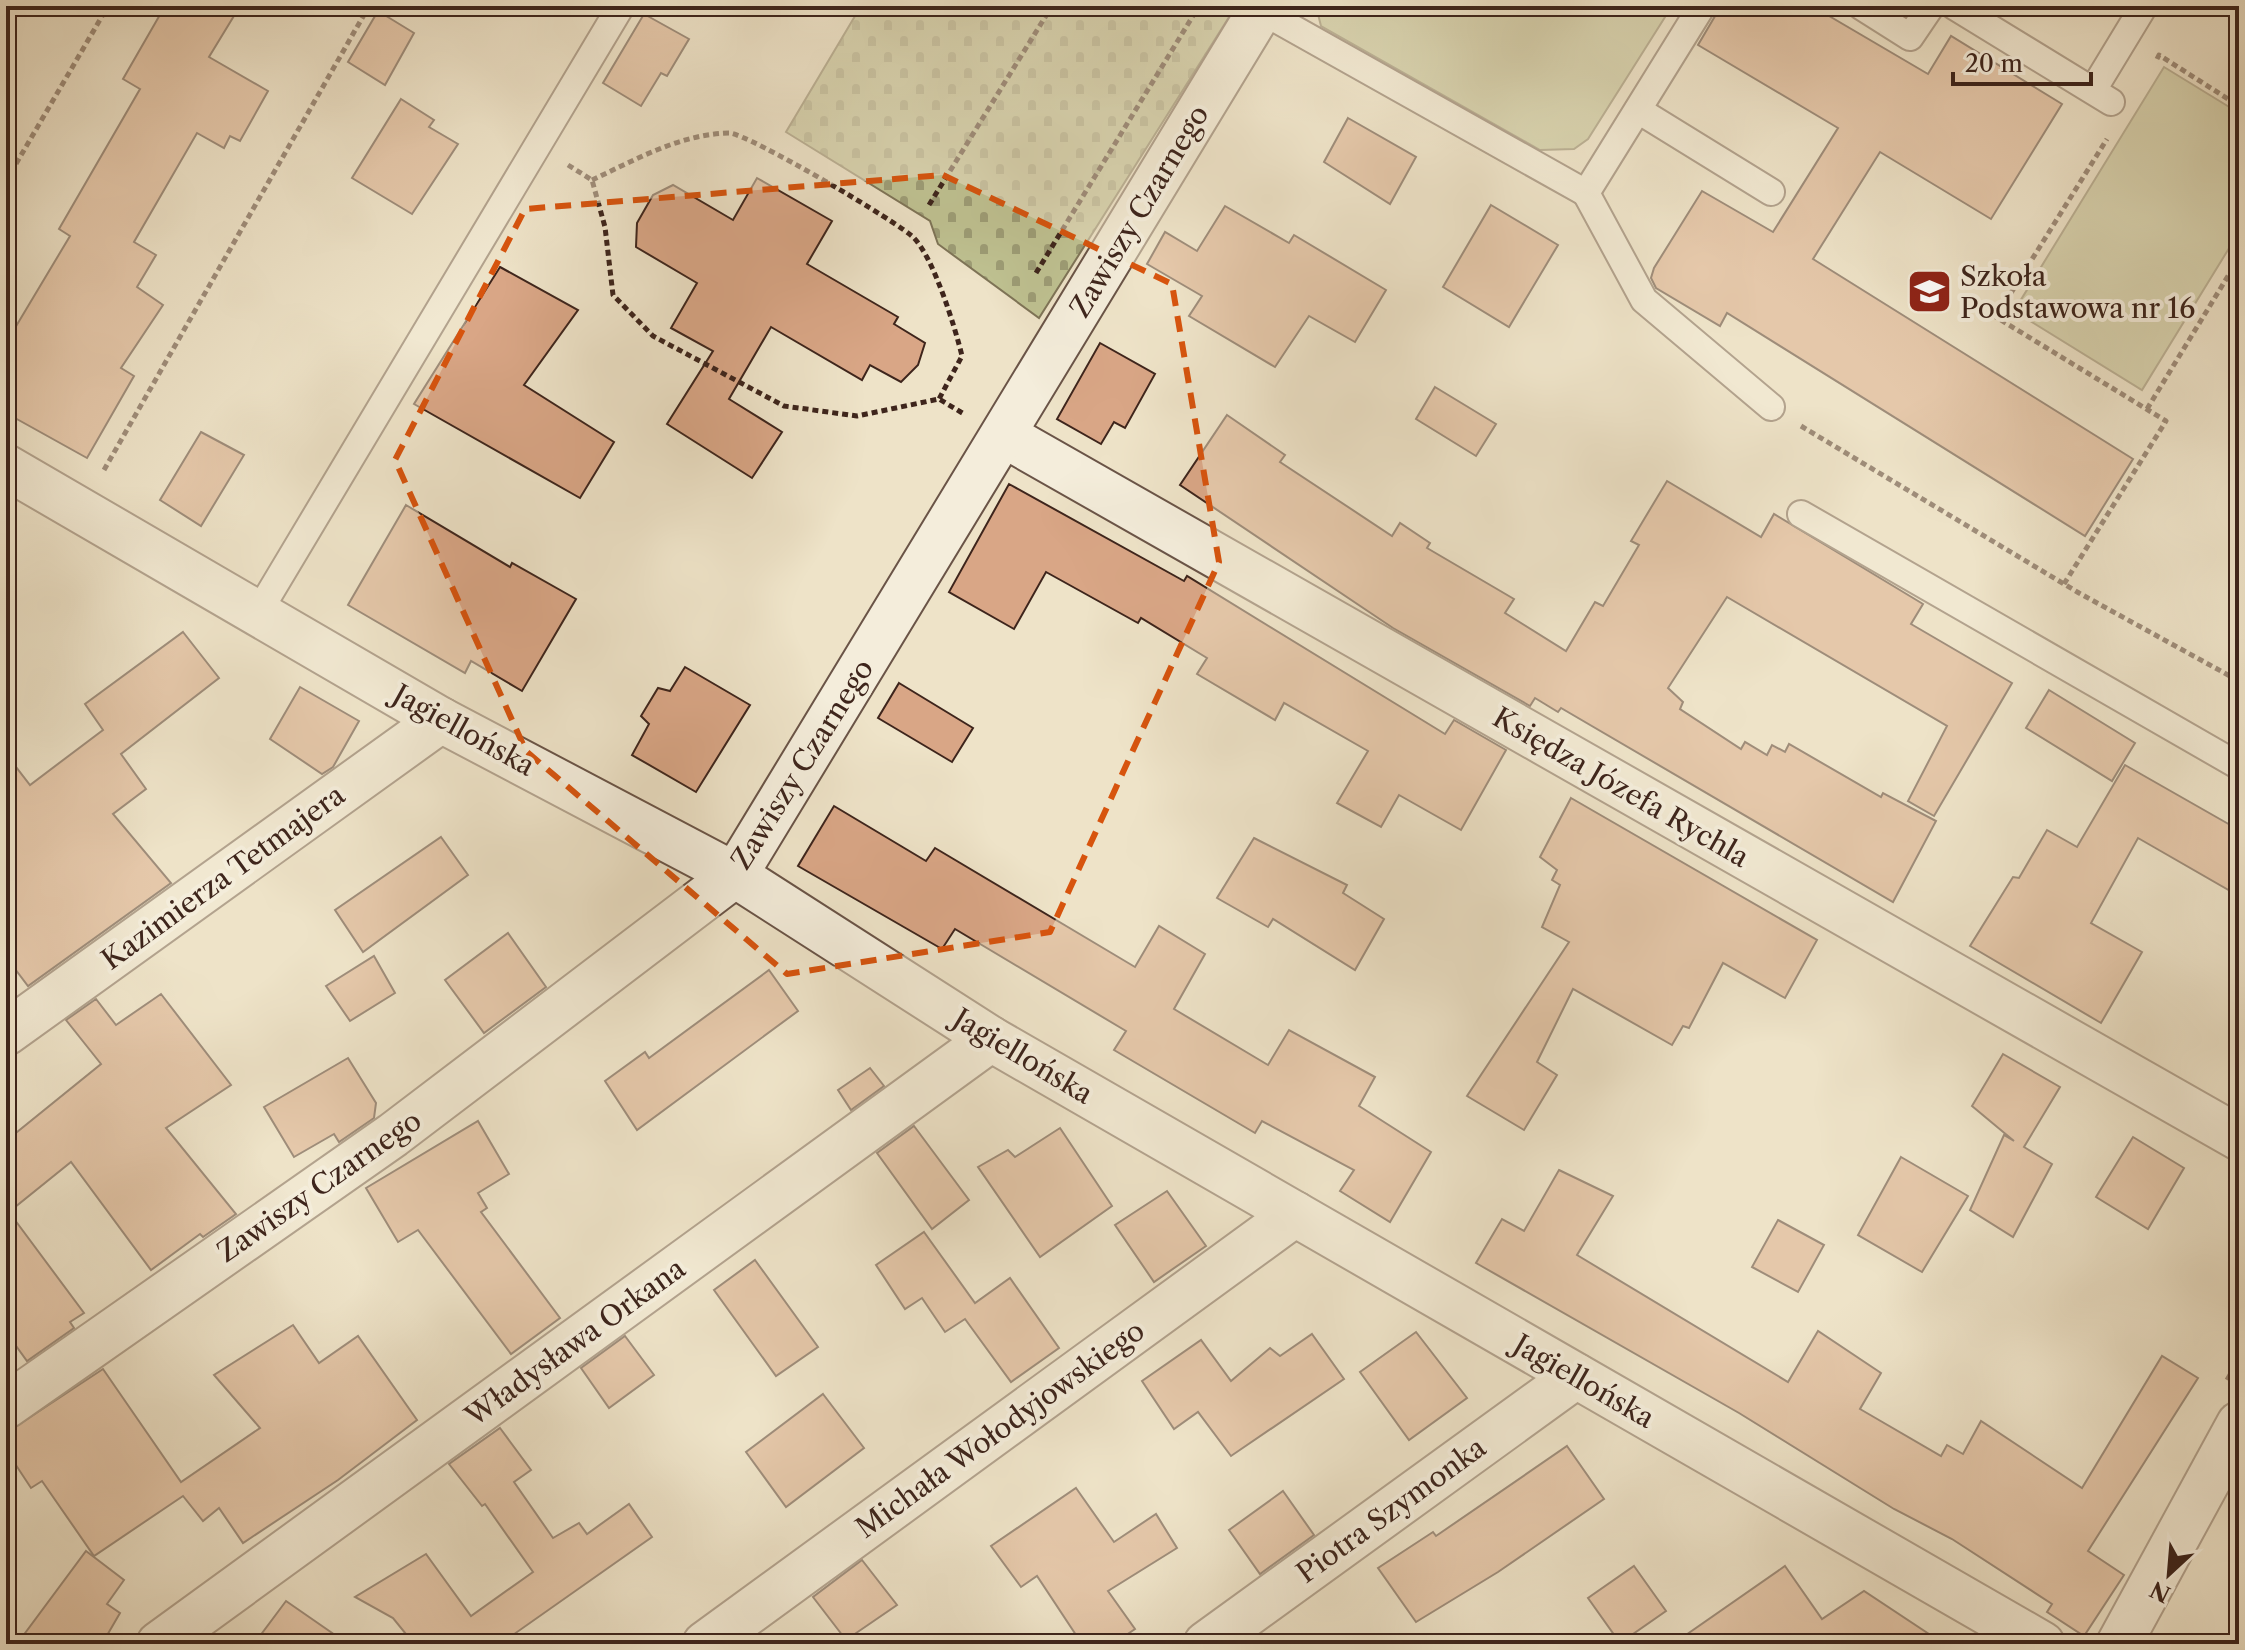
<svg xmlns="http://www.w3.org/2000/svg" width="2245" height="1650" viewBox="0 0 2245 1650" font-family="'Libre Caslon Text',serif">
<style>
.cemetery{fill:url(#cemetery-stones);stroke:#7e7457;stroke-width:2}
.park{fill:#bfc292;stroke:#7e7457;stroke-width:2}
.building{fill:#d9a686;stroke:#3e251c;stroke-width:2}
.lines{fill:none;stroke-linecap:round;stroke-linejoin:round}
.service-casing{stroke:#6a5447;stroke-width:30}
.minor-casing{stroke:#6a5447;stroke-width:48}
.path{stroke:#3e251c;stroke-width:5;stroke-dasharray:6 4;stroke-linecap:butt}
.service{stroke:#f4eddb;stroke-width:26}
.minor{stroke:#f4eddb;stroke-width:44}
.marked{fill:none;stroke:#d7540e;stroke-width:6;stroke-dasharray:16 10;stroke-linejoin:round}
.labels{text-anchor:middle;stroke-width:8;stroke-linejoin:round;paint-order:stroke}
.street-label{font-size:28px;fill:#3e251c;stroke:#f4eddb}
.poi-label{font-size:28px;fill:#3e251c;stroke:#f4eddb;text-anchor:start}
</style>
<defs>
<pattern id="cemetery-stones" width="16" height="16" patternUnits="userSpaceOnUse" patternTransform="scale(2)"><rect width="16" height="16" fill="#bfc292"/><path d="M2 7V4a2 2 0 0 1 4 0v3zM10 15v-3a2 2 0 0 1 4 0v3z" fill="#9d9d76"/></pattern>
</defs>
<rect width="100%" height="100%" fill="#eee3c8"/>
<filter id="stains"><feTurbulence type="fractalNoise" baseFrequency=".0025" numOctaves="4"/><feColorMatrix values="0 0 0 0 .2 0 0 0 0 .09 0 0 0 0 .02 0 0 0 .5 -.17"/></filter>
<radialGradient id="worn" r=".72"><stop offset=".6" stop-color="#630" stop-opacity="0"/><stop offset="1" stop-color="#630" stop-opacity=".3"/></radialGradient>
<!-- cemetery -->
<path class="cemetery" d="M861,6H1236L1039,318L938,244L930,221L786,132Z"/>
<!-- park -->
<g class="park">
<path d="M1316,6H1672L1588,139L1574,149L1540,150L1321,26Z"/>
<path d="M2164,67L2239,113V232L2142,390L2014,311Z"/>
</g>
<!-- building -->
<g class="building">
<path d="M165,6H240L209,57L268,91L240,141L230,136L224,148L197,133L134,242L156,255L137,287L163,305L121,368L134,376L87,458L6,413V343L70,236L59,229L140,89L123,79Z"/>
<path d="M1721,6H1812L1928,74L1951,36L2062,104L1991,219L1880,152L1813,259L2133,459L2085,536L1727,313L1720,326L1656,288L1651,278L1654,268L1702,191L1773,232L1838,128L1698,45Z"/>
<path d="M378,11L414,33L385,85L348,62Z"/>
<path d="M644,14L689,39L667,76L661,73L641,106L603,83Z"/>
<path d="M401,99L434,120L429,127L458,144L412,214L352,178Z"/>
<path d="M1348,118L1416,157L1390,204L1324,162Z"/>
<path d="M757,178L832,221L807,264L898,317L894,324L925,343L918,365L901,382L870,365L862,380L771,327L729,399L782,432L752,478L667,424L713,351L671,328L697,283L636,247L637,223L653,195L673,185L733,220Z"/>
<path d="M1491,205L1558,245L1509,327L1443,287Z"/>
<path d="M1225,206L1289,243L1294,235L1386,290L1355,342L1309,316L1275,367L1189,316L1202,296L1147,264L1165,232L1197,251Z"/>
<path d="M500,267L578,310L524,385L614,442L580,498L414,404Z"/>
<path d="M1100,343L1155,374L1125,428L1114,422L1101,444L1057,419Z"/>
<path d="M1435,387L1496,424L1476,456L1416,419Z"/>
<path d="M1227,415L1285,455L1280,462L1392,536L1400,523L1430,543L1427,548L1514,599L1505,613L1566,651L1595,602L1603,606L1639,545L1631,541L1667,481L1761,537L1774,514L1923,604L1911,624L2012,683L1934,816L1908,801L1947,726L1727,597L1668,688L1683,702L1680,709L1741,749L1745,742L1767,755L1772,745L1785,752L1789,744L1881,797L1883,793L1936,821L1893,902L1561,708L1558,712L1535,698L1530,706L1393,628L1180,485Z"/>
<path d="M201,432L244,455L201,526L160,500Z"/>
<path d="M1009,484L1184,581L1187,576L1445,734L1454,720L1506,750L1461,830L1399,795L1381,827L1337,803L1368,751L1284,703L1275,720L1197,674L1207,658L1141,618L1138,623L1046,572L1014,629L949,592Z"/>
<path d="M406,505L510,567L512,563L576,599L522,691L471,661L465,673L348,605Z"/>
<path d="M183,632L219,678L121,754L146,789L113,814L171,883L28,986L6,957V754L30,785L103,730L85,704Z"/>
<path d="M685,667L750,705L696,792L632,755L649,724L641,716L658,688L670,691Z"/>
<path d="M899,683L973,728L952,762L878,718Z"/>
<path d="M300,687L359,721L333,767L322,774L270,739Z"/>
<path d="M2049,690L2135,743L2112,781L2026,728Z"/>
<path d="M2125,765L2239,830V896L2138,838L2091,923L2142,952L2101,1023L1970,946L2013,877L2019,878L2047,830L2077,847Z"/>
<path d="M1571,798L1817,940L1785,998L1723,963L1689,1028L1683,1026L1672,1045L1573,989L1537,1062L1557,1075L1524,1130L1467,1096L1569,942L1542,927L1560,885L1552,880L1557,870L1540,857Z"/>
<path d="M834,806L926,861L935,848L1135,967L1159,926L1205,954L1174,1009L1268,1065L1289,1030L1375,1077L1359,1106L1431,1152L1390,1222L1340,1191L1354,1170L1262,1121L1255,1133L1114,1050L1126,1031L955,929L942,949L798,866Z"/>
<path d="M441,837L468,875L363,952L335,910Z"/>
<path d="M1254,838L1347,885L1343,893L1384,919L1355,970L1273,919L1268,927L1217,898Z"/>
<path d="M508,933L546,987L484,1033L445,980Z"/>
<path d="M374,956L395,993L350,1021L326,986Z"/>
<path d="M769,970L798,1011L637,1130L605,1081L645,1052L649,1058Z"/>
<path d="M161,994L231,1085L166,1128L236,1214L203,1237L200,1234L151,1270L71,1162L9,1212L84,1313L70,1322L74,1328L27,1361L6,1332V1141L101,1064L66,1020L96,999L116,1025Z"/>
<path d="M2003,1054L2060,1087L2024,1147L2052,1164L2013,1237L1970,1210L2004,1135L2014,1141L1972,1106Z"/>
<path d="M348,1058L376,1103L374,1118L339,1142L334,1134L294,1157L264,1107Z"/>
<path d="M870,1068L884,1086L851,1110L838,1090Z"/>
<path d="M478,1121L509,1174L478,1193L487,1208L481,1212L560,1318L511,1354L418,1230L398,1242L366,1188Z"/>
<path d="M914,1126L969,1200L932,1229L877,1153Z"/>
<path d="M1060,1128L1112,1206L1040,1257L978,1167L1008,1150L1015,1157Z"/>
<path d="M2133,1137L2184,1168L2148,1229L2096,1197Z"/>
<path d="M1901,1157L1968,1196L1922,1272L1858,1235Z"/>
<path d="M1559,1170L1613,1196L1577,1255L1788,1382L1818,1331L1881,1373L1860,1409L1941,1456L1947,1445L1963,1454L1981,1421L2082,1488L2162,1356L2198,1378L2088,1551L2124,1575L2084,1636L2047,1612L2052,1604L1952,1539L1894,1509L1739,1413L1476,1263L1502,1219L1524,1231Z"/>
<path d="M1167,1191L1206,1246L1154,1282L1115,1225Z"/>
<path d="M1778,1220L1824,1245L1798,1292L1752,1267Z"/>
<path d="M924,1232L975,1303L1010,1278L1059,1348L1011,1382L965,1319L945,1332L922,1298L905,1309L876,1265Z"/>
<path d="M755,1260L818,1347L776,1376L714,1290Z"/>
<path d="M293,1325L319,1363L358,1336L417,1420L338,1480L243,1543L219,1508L203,1521L183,1496L94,1556L42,1481L31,1488L6,1450V1433L103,1369L181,1482L260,1428L214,1375Z"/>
<path d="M1416,1332L1467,1398L1409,1440L1360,1372Z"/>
<path d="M1312,1334L1344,1379L1231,1456L1198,1412L1174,1429L1142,1381L1201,1340L1231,1381L1270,1348L1280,1356Z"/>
<path d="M625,1336L654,1375L609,1408L581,1368Z"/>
<path d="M823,1394L864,1448L786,1507L746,1452Z"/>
<path d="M500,1428L531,1470L514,1482L553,1538L579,1523L587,1534L629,1504L652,1537L500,1644H414L393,1618L355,1597L426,1554L471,1616L533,1572L485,1504L482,1506L449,1464Z"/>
<path d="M1567,1446L1604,1499L1498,1572L1416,1622L1378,1568L1433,1532L1436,1536Z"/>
<path d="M1076,1488L1114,1542L1156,1514L1177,1548L1108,1591L1135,1629L1113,1644H1082L1037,1576L1021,1587L991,1546Z"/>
<path d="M1283,1491L1314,1535L1260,1574L1229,1530Z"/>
<path d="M86,1551L124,1580L107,1604L120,1613L102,1644H17Z"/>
<path d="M862,1560L897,1605L846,1640L813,1597Z"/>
<path d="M1634,1566L1666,1611L1620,1643L1588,1598Z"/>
<path d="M1785,1566L1822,1619L1864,1591L1944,1644H1673Z"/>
<path d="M286,1601L348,1644H254Z"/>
</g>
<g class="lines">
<defs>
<g id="service">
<path d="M1861,6L1910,37L1931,6"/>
<path d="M1954,6L2111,102"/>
<path d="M1260,10L1586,193L1702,6"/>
<path d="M2093,90L2144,6"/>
<path d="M1638,110L1771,192"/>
<path d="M1586,193L1644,300L1771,407"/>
<path d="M1801,514L2239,766"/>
<path d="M259,611L621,6"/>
</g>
<g id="minor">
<path d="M1004,435L2239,1138"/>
<path d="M6,467L441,720L735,875L991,1039L2042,1644"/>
<path d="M6,1033L441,720"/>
<path d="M6,1406L393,1135L735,875L1263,6"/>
<path d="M159,1644L991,1039"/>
<path d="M705,1644L1295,1214"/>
<path d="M1206,1644L1576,1376"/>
<path d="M2119,1644L2239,1424"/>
</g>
</defs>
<!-- service casing -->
<use href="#service" class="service-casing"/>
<!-- minor casing -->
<use href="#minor" class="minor-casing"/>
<!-- path -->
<g class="path">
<path d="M2157,59L2159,55L2239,106"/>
<path d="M568,165L592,180L605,227L613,295L653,336L784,406L857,416L939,399L964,414"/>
<path d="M592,180C635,160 680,134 729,133C747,133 900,223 914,238C934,259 955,327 962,356L939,399"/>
<path d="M6,181L108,6"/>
<path d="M929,205L1052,6"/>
<path d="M1036,273L1199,6"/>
<path d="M2147,409L2239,258"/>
<path d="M1801,426L2079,593L2239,681"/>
<path d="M104,470L369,6"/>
<path d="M2064,584L2166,421L1996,317L2107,139"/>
<path d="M2227,1380L2239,1360"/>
</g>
<!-- service -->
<use href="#service" class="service"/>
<!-- minor -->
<use href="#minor" class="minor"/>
</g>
<!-- marked area -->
<path d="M0 0H2245V1650H0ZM943,175L1172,284L1219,562L1050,932L787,974L526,751L395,460L525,209Z" fill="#eee3c8" fill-opacity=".55" fill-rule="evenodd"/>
<path class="marked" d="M943,175L1172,284L1219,562L1050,932L787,974L526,751L395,460L525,209Z"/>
<!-- icons -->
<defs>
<symbol id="school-square" viewBox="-11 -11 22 22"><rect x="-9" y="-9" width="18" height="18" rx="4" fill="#8f2418" stroke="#f4eddb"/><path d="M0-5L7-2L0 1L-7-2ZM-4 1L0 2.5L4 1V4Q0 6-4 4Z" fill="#fff"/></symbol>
</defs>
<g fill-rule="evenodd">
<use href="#school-square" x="1904" y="266" width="51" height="51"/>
</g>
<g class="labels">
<!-- street labels -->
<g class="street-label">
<text transform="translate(1139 211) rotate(-59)" y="10">Zawiszy Czarnego</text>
<text transform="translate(464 730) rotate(29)" y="10">Jagiellońska</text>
<text transform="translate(802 764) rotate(-58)" y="10">Zawiszy Czarnego</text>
<text transform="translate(1621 787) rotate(30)" y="10">Księdza Józefa Rychla</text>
<text transform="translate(223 877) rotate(-36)" y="10">Kazimierza Tetmajera</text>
<text transform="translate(1023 1056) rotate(31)" y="10">Jagiellońska</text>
<text transform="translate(319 1186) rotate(-35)" y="10">Zawiszy Czarnego</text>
<text transform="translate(575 1342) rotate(-36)" y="10">Władysława Orkana</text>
<text transform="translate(1584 1381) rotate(30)" y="10">Jagiellońska</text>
<text transform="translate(1000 1429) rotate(-36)" y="10">Michała Wołodyjowskiego</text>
<text transform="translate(1391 1510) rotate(-36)" y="10">Piotra Szymonka</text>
</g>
<!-- poi labels -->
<g class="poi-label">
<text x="1960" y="286">Szkoła<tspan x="1960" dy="32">Podstawowa nr 16</tspan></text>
</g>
</g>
<!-- margin -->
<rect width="2245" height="1650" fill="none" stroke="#eee3c8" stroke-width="32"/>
<rect x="8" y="8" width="2229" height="1634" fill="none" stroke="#3e251c" stroke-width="4"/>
<rect x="16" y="16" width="2213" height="1618" fill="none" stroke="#3e251c" stroke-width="2"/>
<!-- north arrow -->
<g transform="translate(2169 1574) rotate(206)" stroke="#f4eddb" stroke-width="6" paint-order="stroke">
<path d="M0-6L14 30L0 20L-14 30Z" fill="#3e251c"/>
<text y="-12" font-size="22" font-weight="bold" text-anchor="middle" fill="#3e251c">N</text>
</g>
<!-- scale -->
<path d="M1953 72v12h138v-12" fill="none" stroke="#3e251c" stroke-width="4"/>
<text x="1965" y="72" font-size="24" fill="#3e251c" stroke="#f4eddb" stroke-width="6" paint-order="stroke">20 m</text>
<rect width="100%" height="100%" filter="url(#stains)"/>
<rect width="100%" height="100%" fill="url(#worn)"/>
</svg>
